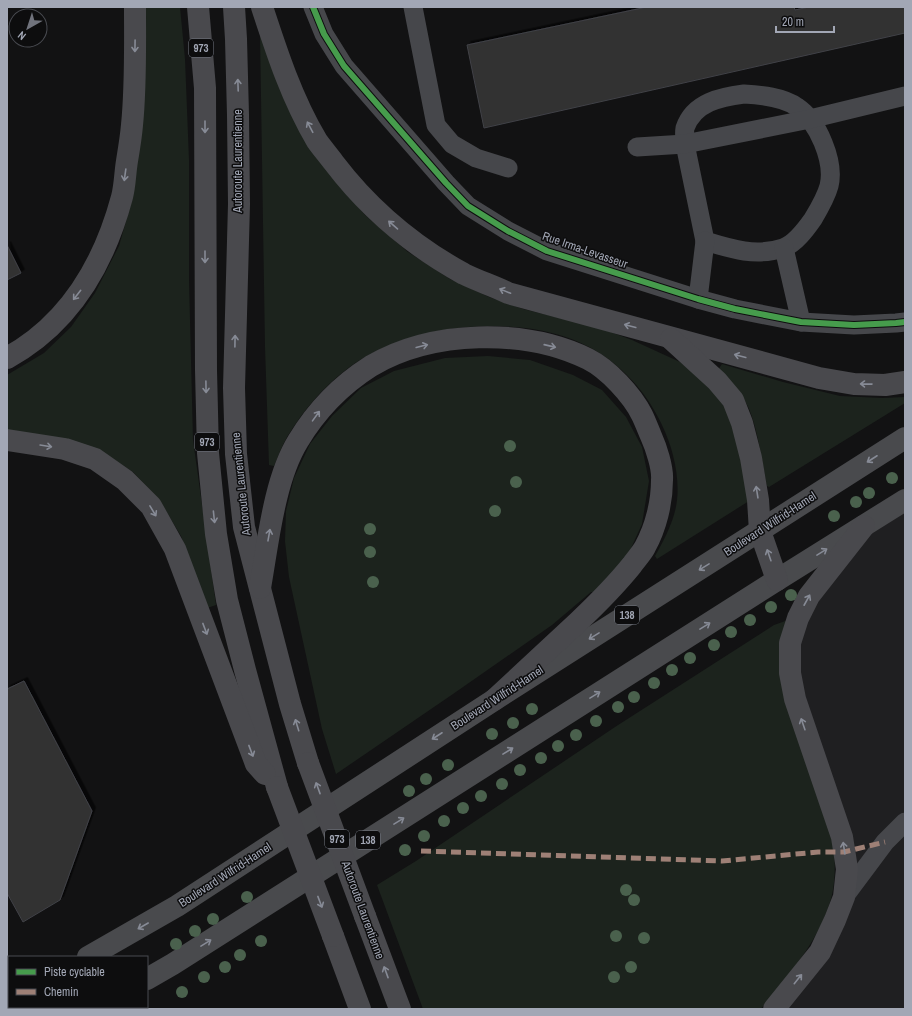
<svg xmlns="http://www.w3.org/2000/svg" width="912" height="1016" viewBox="0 0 912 1016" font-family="'Archivo Narrow',sans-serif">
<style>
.built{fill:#1f1f21}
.green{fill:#1c231d}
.building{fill:#303032;stroke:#414247;filter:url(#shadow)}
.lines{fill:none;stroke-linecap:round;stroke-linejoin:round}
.minor{stroke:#46474b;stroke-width:19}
.major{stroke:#494a4d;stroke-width:22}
.highway{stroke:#49494d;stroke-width:22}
.highway-bridge{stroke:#49494d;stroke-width:22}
.quiet{stroke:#9e8076;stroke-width:5;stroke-dasharray:10 5;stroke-linecap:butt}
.cycleway-casing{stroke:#0d0d0e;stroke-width:8}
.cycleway{stroke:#469c4c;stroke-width:6}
.tree{fill:#4a614d}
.oneway{stroke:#878b96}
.labels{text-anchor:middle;stroke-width:3;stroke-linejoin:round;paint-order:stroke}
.shield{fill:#0d0d0e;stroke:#757983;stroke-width:1}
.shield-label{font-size:11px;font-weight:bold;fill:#a2a7b5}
.street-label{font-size:12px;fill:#a2a7b5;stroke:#0d0d0e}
</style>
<defs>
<filter id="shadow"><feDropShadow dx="3.5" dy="-3.5" stdDeviation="0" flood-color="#0009"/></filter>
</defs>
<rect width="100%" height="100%" fill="#121213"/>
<!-- built -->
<path class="built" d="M905,500V1009H774L844,897L790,673L809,596Z"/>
<!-- green -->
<g class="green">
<path d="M144,7H180L185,59L189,160V280L193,440L216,605L207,608L181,536L159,499L133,472L104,453L7,431V375L44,353L71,327L95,293L119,246L133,197L142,124Z"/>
<path d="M260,34L329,173L365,215L408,252L450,279L489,297L523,309L600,328L632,340L680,362L709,384L725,403L736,427L749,501L657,559L655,556C663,542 671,527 675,511C682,484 674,450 662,425C645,388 614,356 574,340C507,314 405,325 347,369C322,388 303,411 287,437C282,446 278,456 274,466L269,465L265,347Z"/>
<path d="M488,356L530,360L573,375L602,390L626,417L642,447L649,481L642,524L628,555L599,592H591L552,625L453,694L336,774L322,729L289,577L285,541L286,511L294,478L310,444L332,416L361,388L394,371L445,358Z"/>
<path d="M722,364L783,382L840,396L882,398L905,397V403L769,487L767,486C762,462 757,421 745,401C739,390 728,378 718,370Z"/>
<path d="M791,619L784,649L834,844C835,863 836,884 830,902C817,944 788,975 761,1009H423L377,885L416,861L615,727L774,625Z"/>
</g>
<!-- building -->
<g class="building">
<path d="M647,7H794L795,10L809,7H905V33L484,128L467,45Z"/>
<path d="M7,245L21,273L7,280Z"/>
<path d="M24,681L92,811L60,900L23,922L7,893V689Z"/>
</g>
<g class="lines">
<!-- minor -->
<g class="minor">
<path d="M313,7L324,34L344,66L446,183L468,206L508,231L547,251L698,299L735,309L801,322L854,325L896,323L905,322"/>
<path d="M413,7L436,125L452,144L476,158L508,168"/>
<path d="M744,94C761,95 783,97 797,107C818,121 835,162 829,186C826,197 819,209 813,219C806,229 795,244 783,248C756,257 731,249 705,241L685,144C685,139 684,133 685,128C694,102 721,97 744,94Z"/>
<path d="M637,147L685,144L810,119L905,96"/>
<path d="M784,248L801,322"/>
<path d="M698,299L705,241"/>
<path d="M844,897L885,842L905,822"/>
</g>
<!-- major -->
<g class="major">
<path d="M88,957L177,906L494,700L905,438"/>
<path d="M147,979L173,964L777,580L905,500"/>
<path d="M7,1003L9,1002"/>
<path d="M96,1009L100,1007"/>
</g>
<!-- highway -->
<g class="highway">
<path d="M198,7L205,88L206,370L208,453L216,534L227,600L245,670L277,787"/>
<path d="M234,7L236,39L238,115L239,204L234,388L236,454L244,527L290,704L308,763"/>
<path d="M262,7C277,53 292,99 317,141C322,148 328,155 334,163C369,209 413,246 464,274C478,281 494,286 508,293L819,378L854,384L885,385L905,382"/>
<path d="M671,339L717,381L733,400L742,423L751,458L758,500L760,531L777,580"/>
<path d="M7,358C69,324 104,264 122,197C125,186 125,173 127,161C129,149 131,137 132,125C136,86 135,46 135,7"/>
<path d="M7,440L65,449L95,459L125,480L151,506L175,549L256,764L265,774"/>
<path d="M260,588C268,543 274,480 298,441C316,411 341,385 371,366C432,330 525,328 588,359C608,369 632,395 642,415C645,421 648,429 651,436C656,447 663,468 662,480C662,502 656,527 645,547C642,553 636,559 632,565C615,586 597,604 578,622C550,648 522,674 494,700"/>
<path d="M365,916L400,1009"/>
<path d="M333,936L360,1009"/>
<path d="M774,1009L820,952L835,920L844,897L847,869L842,837L795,699L790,673V643L798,618L809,596L864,526"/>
</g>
<!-- highway-bridge -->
<g class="highway-bridge">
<path d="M308,763L365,916"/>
<path d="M277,787L333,936"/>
</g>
<!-- quiet -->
<path class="quiet" d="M421,851L722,861L818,852H844L885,842"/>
<defs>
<path id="cycleway" d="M313,7L324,34L344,66L446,183L468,206L508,231L547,251L698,299L735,309L801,322L854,325L896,323L905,322"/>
</defs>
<!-- cycleway casing -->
<use href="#cycleway" class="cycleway-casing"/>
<!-- cycleway -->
<use href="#cycleway" class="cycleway"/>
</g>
<!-- trees -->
<g class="tree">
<circle cx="510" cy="446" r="6"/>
<circle cx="892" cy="478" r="6"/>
<circle cx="516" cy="482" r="6"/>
<circle cx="869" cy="493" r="6"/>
<circle cx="856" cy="502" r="6"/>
<circle cx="495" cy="511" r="6"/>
<circle cx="834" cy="516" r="6"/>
<circle cx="370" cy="529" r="6"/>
<circle cx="370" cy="552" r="6"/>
<circle cx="373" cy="582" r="6"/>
<circle cx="791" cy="595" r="6"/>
<circle cx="771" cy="607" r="6"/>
<circle cx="750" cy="620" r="6"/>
<circle cx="731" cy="632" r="6"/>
<circle cx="714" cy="645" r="6"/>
<circle cx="690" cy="658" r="6"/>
<circle cx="672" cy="670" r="6"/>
<circle cx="654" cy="683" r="6"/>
<circle cx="634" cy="697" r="6"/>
<circle cx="618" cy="707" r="6"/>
<circle cx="532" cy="709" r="6"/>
<circle cx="596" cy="721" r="6"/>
<circle cx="513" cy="723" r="6"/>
<circle cx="492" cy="734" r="6"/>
<circle cx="576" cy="735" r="6"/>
<circle cx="558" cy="746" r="6"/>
<circle cx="541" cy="758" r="6"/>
<circle cx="448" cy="765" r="6"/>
<circle cx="520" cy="770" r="6"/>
<circle cx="426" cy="779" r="6"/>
<circle cx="502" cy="784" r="6"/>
<circle cx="409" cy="791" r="6"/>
<circle cx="481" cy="796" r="6"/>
<circle cx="463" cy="808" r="6"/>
<circle cx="444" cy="821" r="6"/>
<circle cx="424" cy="836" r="6"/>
<circle cx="405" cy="850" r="6"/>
<circle cx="626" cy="890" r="6"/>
<circle cx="247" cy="897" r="6"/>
<circle cx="634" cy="900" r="6"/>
<circle cx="213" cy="919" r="6"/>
<circle cx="195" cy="931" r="6"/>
<circle cx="616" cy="936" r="6"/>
<circle cx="644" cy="938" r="6"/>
<circle cx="261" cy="941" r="6"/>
<circle cx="176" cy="944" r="6"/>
<circle cx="240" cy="955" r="6"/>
<circle cx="225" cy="967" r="6"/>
<circle cx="631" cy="967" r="6"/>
<circle cx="204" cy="977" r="6"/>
<circle cx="614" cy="977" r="6"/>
<circle cx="182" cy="992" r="6"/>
</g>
<!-- one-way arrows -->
<defs><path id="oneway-shaft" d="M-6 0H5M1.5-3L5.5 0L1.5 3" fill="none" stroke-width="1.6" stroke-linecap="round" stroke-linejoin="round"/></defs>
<g class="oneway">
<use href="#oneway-shaft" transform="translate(135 46) rotate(91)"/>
<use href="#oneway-shaft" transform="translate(238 85) rotate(-92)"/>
<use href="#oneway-shaft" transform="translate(205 127) rotate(90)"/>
<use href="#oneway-shaft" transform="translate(310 127) rotate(-118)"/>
<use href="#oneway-shaft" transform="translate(125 175) rotate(98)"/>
<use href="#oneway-shaft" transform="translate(393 225) rotate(-139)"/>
<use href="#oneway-shaft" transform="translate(205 257) rotate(90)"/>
<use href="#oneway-shaft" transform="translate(505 291) rotate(-158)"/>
<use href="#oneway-shaft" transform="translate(77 295) rotate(128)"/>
<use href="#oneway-shaft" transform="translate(630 326) rotate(-165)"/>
<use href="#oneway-shaft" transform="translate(235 341) rotate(-89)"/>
<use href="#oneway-shaft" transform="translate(422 346) rotate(-14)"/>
<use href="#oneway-shaft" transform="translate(550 346) rotate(13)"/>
<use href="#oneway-shaft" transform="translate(740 356) rotate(-165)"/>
<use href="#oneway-shaft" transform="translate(866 384) rotate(-179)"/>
<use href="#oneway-shaft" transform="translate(206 387) rotate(89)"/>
<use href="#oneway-shaft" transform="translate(316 416) rotate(-54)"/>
<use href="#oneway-shaft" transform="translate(46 446) rotate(9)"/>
<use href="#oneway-shaft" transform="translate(872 459) rotate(147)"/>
<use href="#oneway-shaft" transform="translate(757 492) rotate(-99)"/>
<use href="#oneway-shaft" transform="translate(153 511) rotate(59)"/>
<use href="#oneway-shaft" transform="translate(214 517) rotate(84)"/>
<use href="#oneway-shaft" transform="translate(269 535) rotate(-80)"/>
<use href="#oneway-shaft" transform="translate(822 552) rotate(-32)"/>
<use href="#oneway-shaft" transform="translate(769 555) rotate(-109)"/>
<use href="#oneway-shaft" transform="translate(704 567) rotate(148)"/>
<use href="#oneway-shaft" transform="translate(807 600) rotate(-61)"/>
<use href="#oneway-shaft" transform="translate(705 626) rotate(-32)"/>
<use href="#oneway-shaft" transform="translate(205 629) rotate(69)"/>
<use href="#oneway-shaft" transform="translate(594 636) rotate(148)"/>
<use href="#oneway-shaft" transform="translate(595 695) rotate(-32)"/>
<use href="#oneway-shaft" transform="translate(803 724) rotate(-109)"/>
<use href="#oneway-shaft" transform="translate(297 725) rotate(-107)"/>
<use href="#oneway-shaft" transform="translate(437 736) rotate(147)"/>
<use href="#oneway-shaft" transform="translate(251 751) rotate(69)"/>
<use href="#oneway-shaft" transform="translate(508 751) rotate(-32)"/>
<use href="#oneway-shaft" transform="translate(318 788) rotate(-110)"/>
<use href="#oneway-shaft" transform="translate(399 821) rotate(-32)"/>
<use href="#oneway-shaft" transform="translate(844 848) rotate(-99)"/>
<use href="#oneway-shaft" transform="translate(320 902) rotate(69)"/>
<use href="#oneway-shaft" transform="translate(143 926) rotate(150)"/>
<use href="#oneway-shaft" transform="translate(206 943) rotate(-32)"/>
<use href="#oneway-shaft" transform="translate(386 972) rotate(-110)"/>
<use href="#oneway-shaft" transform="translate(798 979) rotate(-51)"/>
</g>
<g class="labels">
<!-- shield labels -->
<g class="shield">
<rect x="189" y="39" width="24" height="18" rx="3"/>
<rect x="195" y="433" width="24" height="18" rx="3"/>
<rect x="615" y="606" width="24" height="18" rx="3"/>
<rect x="325" y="830" width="24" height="18" rx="3"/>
<rect x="356" y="831" width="24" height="18" rx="3"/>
</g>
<g class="shield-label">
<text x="201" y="52">973</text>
<text x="207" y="446">973</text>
<text x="627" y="619">138</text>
<text x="337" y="843">973</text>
<text x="368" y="844">138</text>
</g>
<!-- street labels -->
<g class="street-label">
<text transform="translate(238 161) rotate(-90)" y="4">Autoroute Laurentienne</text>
<text transform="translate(585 250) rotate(19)" y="4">Rue Irma-Levasseur</text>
<text transform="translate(241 484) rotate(-96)" y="4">Autoroute Laurentienne</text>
<text transform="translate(770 524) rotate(-33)" y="4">Boulevard Wilfrid-Hamel</text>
<text transform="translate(497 698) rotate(-33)" y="4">Boulevard Wilfrid-Hamel</text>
<text transform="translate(225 875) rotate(-33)" y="4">Boulevard Wilfrid-Hamel</text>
<text transform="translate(363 910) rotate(70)" y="4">Autoroute Laurentienne</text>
</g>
</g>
<!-- border -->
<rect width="912" height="1016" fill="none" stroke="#a2a7b5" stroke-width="16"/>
<!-- legend -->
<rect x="8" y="956" width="140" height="52" fill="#0d0d0e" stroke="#494b51"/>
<rect x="16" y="969" width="20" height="6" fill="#469c4c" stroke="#494b51"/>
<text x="44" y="976" font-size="12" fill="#a2a7b5">Piste cyclable</text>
<rect x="16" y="989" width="20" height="6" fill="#9e8076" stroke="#494b51"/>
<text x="44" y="996" font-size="12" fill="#a2a7b5">Chemin</text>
<!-- north arrow -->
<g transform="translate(28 28) rotate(219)"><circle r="19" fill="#0d0d0e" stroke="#494b51"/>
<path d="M0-3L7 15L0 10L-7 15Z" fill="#70737c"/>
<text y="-6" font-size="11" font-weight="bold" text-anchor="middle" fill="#a2a7b5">N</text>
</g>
<!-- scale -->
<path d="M776 26v6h58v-6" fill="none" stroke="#a2a7b5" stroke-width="2"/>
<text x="782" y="26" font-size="12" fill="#a2a7b5" stroke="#0d0d0e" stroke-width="3" paint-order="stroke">20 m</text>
</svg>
